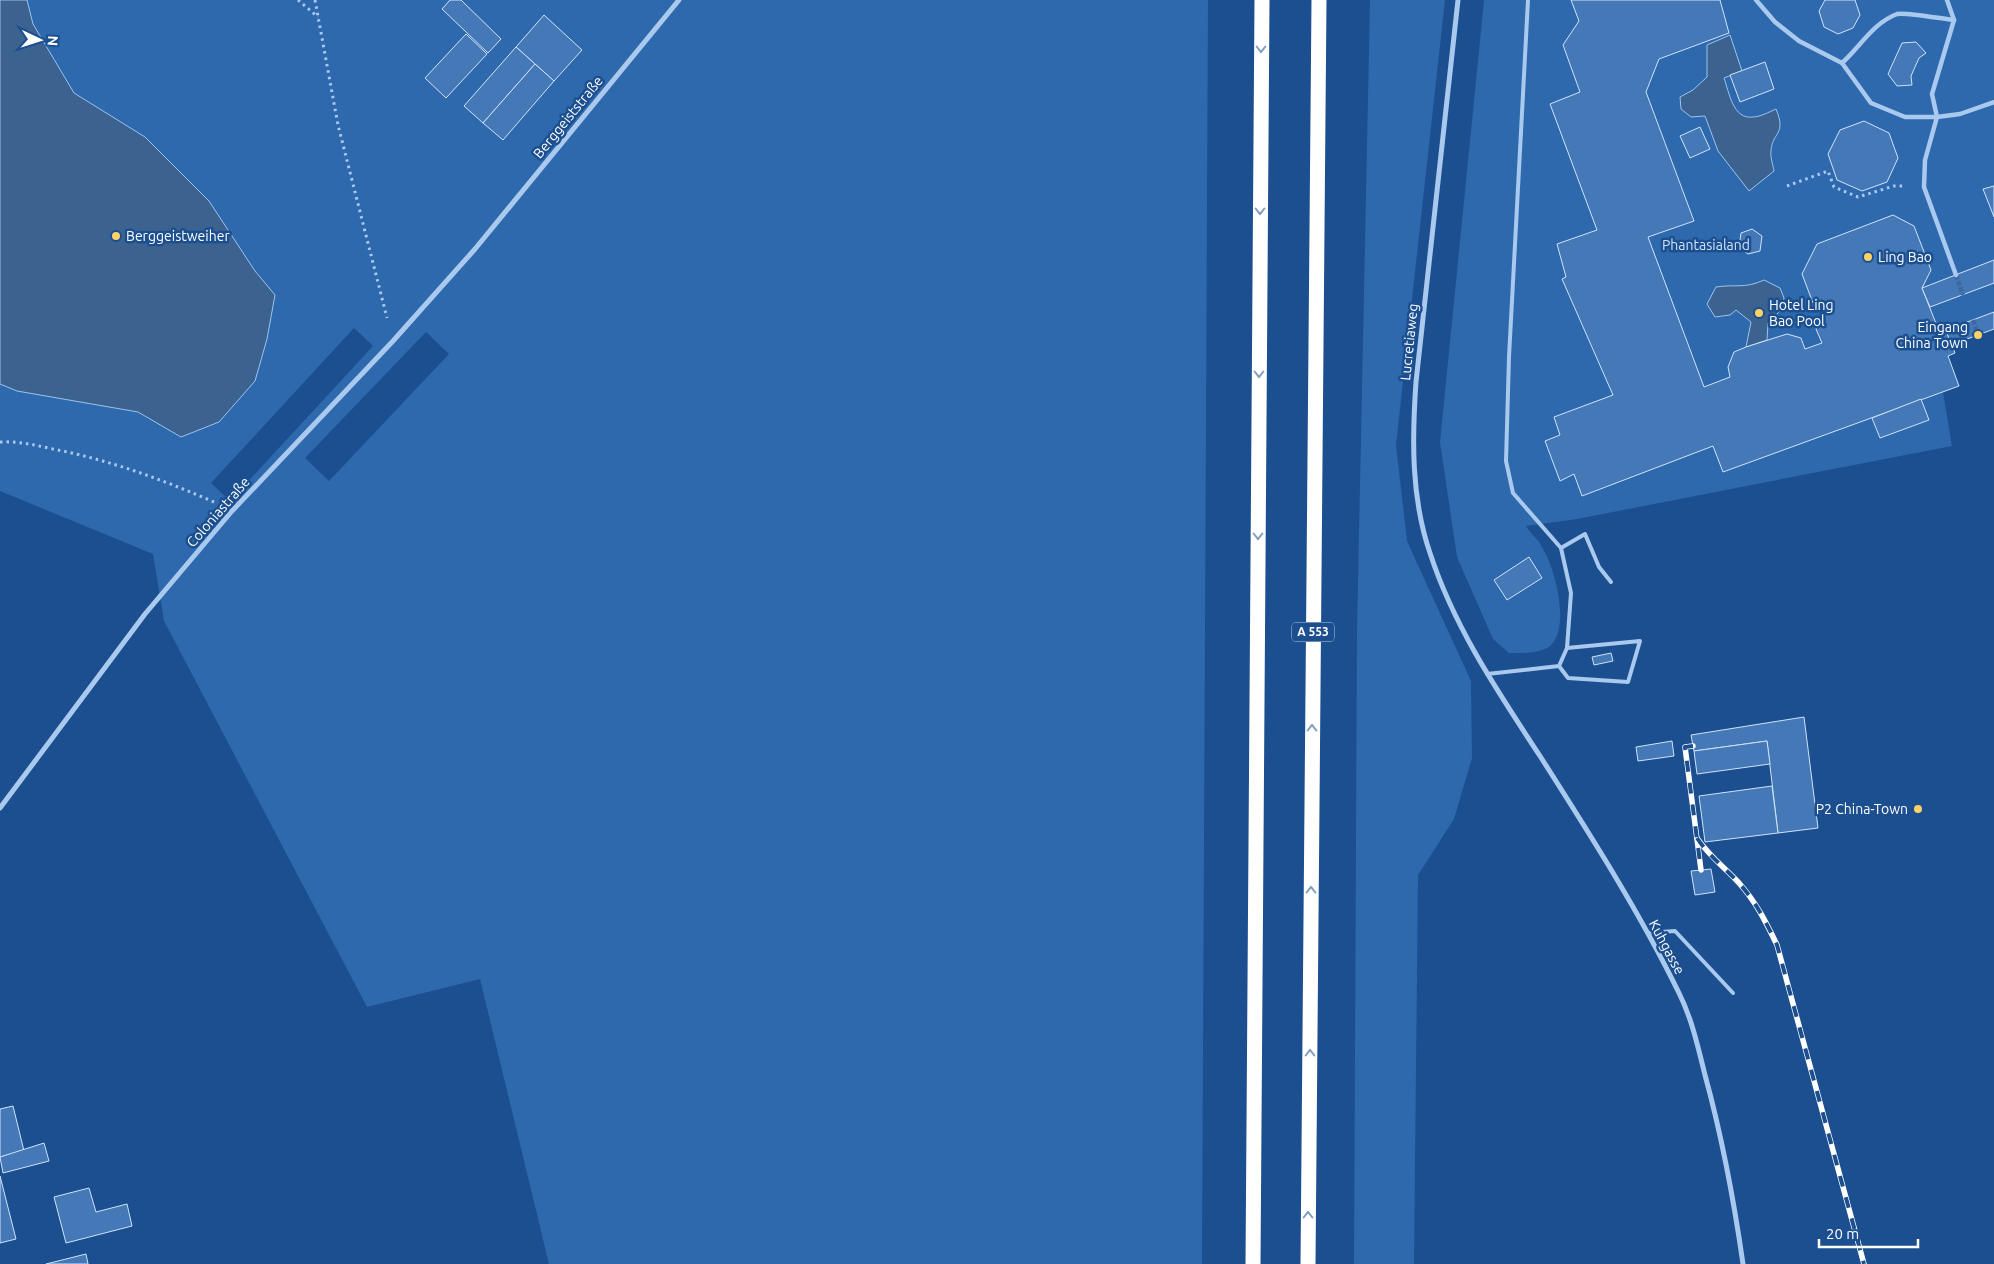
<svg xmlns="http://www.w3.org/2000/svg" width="1994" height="1264" viewBox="0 0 1994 1264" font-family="Ubuntu,sans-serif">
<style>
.green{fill:#2e69ad;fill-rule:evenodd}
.water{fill:#3c6290;stroke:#9cc4f0}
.building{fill:#4478b7;stroke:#cfe3fa}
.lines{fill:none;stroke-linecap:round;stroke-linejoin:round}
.pedestrian-tunnel{stroke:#3d69a0;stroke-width:4.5;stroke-dasharray:4.5 2;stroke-linecap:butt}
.path{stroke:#a9c9ee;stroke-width:3;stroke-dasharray:2.5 4;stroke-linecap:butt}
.service{stroke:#a9c9ee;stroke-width:4}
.pedestrian{stroke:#a9c9ee;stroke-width:4.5}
.minor{stroke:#a9c9ee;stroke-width:5}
.motorway{stroke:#fff;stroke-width:15}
.rail-casing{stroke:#fff;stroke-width:5.5}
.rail{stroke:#1b4f8f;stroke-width:4;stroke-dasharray:11;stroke-linecap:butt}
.oneway{stroke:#829ec1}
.poi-dot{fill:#ffd166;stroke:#1b4f8f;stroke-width:2}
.labels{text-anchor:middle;stroke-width:5;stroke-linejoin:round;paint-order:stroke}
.shield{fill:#1b4f8f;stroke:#bbcadd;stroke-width:1}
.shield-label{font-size:12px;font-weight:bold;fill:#fff}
.street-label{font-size:14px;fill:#fff;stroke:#1b4f8f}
.poi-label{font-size:14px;fill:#fff;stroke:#1b4f8f;text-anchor:start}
.park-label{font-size:14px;fill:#cfe3fa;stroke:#1b4f8f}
</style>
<rect width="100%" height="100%" fill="#1b4f8f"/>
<!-- green -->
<g class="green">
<path d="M27,0H1208L1202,1264H549L480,979L367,1007L164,621L153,554L0,491V384L17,391L138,412L181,437L275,296L255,271L209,201L145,137L74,93L33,24ZM354,328L373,346L230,501L211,483ZM426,332L449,354L329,481L305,458Z"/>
<path d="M1370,0H1445L1396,445L1407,541L1471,681L1472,758L1454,819L1418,875L1414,1264H1354L1357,631Z"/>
<path d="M1484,0H1994V329L1952,345L1955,353L1948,356L1959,386L1943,392L1952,446L1577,519L1526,526C1530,533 1538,539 1542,547C1555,567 1571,628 1550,646C1540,654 1521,653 1509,653L1493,639L1457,557L1440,442Z"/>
</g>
<!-- water -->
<g class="water">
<path d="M0,0H27L33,24L74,93L145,137L209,201L255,271L275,295L267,339L255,381L219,422L181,437L138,412L17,391L0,384Z"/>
<path d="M1730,35L1742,71L1724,78C1729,92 1733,120 1753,117C1760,117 1769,112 1776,109C1787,135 1772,132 1771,151C1770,157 1773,165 1774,171L1749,191L1718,151L1705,116L1691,117L1681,109L1680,97L1693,90L1707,77V45Z"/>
<path d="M1764,280L1780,288L1784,298L1781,310L1768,323L1767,340L1746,347L1751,322L1736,310L1730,315L1715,317L1707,304L1716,287C1735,284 1745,289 1764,280Z"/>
</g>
<!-- building -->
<g class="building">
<path d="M450,0H461L501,39L488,53L442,9Z"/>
<path d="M1571,0H1720L1729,33L1659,59L1646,92L1694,221L1648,237L1704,387L1730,377L1728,367L1734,352L1746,347L1787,334L1801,338L1805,349L1822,343L1816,329L1825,310L1813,303L1802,274L1817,244L1893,215L1914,226L1931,270L1922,288L1937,326L1944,323L1946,330L1955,353L1948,356L1959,386L1723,472L1713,446L1582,496L1574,474L1560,481L1545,441L1560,435L1554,417L1613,395L1562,279L1566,277L1557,244L1597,230L1550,104L1580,92L1563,45L1579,21Z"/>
<path d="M1825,0H1855L1860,15L1853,28L1838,34L1824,27L1819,11Z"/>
<path d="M544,15L582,50L554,81L516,47Z"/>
<path d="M466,34L487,54L446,98L425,78Z"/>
<path d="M1916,42L1926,53L1919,58L1911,76L1912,85L1897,86L1888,74L1902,43Z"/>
<path d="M516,47L535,64L483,123L464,106Z"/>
<path d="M1765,62L1774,89L1740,102L1730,75Z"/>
<path d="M535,64L554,81L503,140L483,123Z"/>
<path d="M1864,121L1889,133L1898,158L1887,182L1862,191L1837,180L1828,154L1840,130Z"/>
<path d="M1700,127L1710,149L1690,158L1680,136Z"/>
<path d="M1994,186V217L1983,189Z"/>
<path d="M1752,229L1762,236L1760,251L1748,254L1739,248L1741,233Z"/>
<path d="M1994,260V283L1930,307L1922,288Z"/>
<path d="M1994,312V329L1951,345L1946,330Z"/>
<path d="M1921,399L1929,420L1880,438L1872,418Z"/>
<path d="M1529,557L1542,578L1507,600L1494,580Z"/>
<path d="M1611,653L1613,661L1594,665L1592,657Z"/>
<path d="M1804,717L1818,828L1778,833L1767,741L1694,751L1691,735Z"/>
<path d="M1672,741L1674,756L1638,761L1636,747Z"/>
<path d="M1767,741L1770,764L1697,774L1694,751Z"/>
<path d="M1772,786L1778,833L1705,842L1699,796Z"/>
<path d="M1711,869L1715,892L1695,895L1691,871Z"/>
<path d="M13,1106L24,1151L0,1157V1109Z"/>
<path d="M44,1143L49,1161L3,1173L0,1157Z"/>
<path d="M0,1176L16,1239L0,1243Z"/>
<path d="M89,1188L96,1212L127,1204L132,1226L66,1243L54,1197Z"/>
<path d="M86,1254L88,1264H46Z"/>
</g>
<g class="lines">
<!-- pedestrian-tunnel -->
<g class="pedestrian-tunnel">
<path d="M1956,275L1963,295"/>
<path d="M1973,320L1978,335"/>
</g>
<!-- path -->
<g class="path">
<path d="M298,0L318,17"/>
<path d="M315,0L338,125L387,318"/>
<path d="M1787,186L1828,171L1834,187L1858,197L1894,186H1906"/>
<path d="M0,442C18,441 35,445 53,449C109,460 161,479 214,502"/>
</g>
<!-- service -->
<g class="service">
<path d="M1528,0L1509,357L1506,461L1513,493L1561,548L1571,593L1567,648"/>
<path d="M1561,548L1585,534L1599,567L1611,582"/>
<path d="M1487,674L1559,666L1567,648L1640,641L1628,682L1568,678L1559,666"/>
<path d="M1648,933L1675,931L1733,993"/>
</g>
<!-- pedestrian -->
<g class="pedestrian">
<path d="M1756,0L1775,22L1799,41L1842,63L1871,103L1905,117H1937L1960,114L1994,102"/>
<path d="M1947,0L1954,20"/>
<path d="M1842,63C1860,47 1873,23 1897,14C1905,12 1943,19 1954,20L1932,94L1937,117L1925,160L1924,187L1956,275"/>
</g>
<!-- minor -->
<g class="minor">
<path d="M1458,0L1416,382C1412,439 1411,498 1430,553C1454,627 1498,692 1540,756C1589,833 1639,911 1679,993C1692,1019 1698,1047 1705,1075C1722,1137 1734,1201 1743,1264"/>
<path d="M0,808L145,614L232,511L393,341L475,249L679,0"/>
</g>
<!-- motorway -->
<g class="motorway">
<path d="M1253,1264L1262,0"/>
<path d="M1308,1264L1319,0"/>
</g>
<defs>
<g id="rail">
<path d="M1693,746L1685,747L1701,870"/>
<path d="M1697,838C1709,856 1724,867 1739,883C1756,902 1766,922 1777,945L1864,1264"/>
</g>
</defs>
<!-- rail casing -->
<use href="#rail" class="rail-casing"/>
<!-- rail -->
<use href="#rail" class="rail"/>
</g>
<!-- one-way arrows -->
<defs><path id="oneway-chevron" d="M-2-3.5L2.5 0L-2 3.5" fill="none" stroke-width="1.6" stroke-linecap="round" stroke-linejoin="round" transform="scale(1.25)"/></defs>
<g class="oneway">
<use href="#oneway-chevron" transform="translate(1261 49) rotate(90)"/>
<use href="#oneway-chevron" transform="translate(1260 211) rotate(90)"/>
<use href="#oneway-chevron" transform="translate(1259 374) rotate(90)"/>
<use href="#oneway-chevron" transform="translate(1258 536) rotate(90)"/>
<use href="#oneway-chevron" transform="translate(1312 728) rotate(-90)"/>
<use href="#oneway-chevron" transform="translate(1311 890) rotate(-90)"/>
<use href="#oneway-chevron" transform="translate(1310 1053) rotate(-90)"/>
<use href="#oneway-chevron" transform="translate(1308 1215) rotate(-90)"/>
</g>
<!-- markers -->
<g class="poi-dot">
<circle cx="116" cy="236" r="5"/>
<circle cx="1868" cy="257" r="5"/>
<circle cx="1759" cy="313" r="5"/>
<circle cx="1978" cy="335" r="5"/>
<circle cx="1918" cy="809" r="5"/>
</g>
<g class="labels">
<!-- shield labels -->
<rect class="shield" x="1292" y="622.5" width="42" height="19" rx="4"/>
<g class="shield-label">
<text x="1313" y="636">A 553</text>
</g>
<!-- street labels -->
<g class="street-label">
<text transform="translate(568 117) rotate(-51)" y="5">Berggeiststraße</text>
<text transform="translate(1409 342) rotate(-84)" y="5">Lucretiaweg</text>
<text transform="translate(218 512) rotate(-49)" y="5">Coloniastraße</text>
<text transform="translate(1667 947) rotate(62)" y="5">Kuhgasse</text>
</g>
<!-- poi labels -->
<g class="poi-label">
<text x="126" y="241">Berggeistweiher</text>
<text x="1878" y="262">Ling Bao</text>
<text x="1769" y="310">Hotel Ling<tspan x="1769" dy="16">Bao Pool</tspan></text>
<text x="1968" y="332" text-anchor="end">Eingang<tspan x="1968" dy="16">China Town</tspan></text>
<text x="1908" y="814" text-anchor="end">P2 China-Town</text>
</g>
<!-- park labels -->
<g class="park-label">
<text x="1706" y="250">Phantasialand</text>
</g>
</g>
<!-- north arrow -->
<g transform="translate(40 40) rotate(94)" stroke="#1b4f8f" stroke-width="4" paint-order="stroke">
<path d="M0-4L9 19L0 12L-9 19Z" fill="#ffffff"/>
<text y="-8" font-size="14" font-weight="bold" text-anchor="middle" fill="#ffffff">N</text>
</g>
<!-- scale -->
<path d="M1819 1239v8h99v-8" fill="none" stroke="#ffffff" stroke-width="2.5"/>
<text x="1826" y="1239" font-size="15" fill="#ffffff" stroke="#1b4f8f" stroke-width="4" paint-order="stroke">20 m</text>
</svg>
